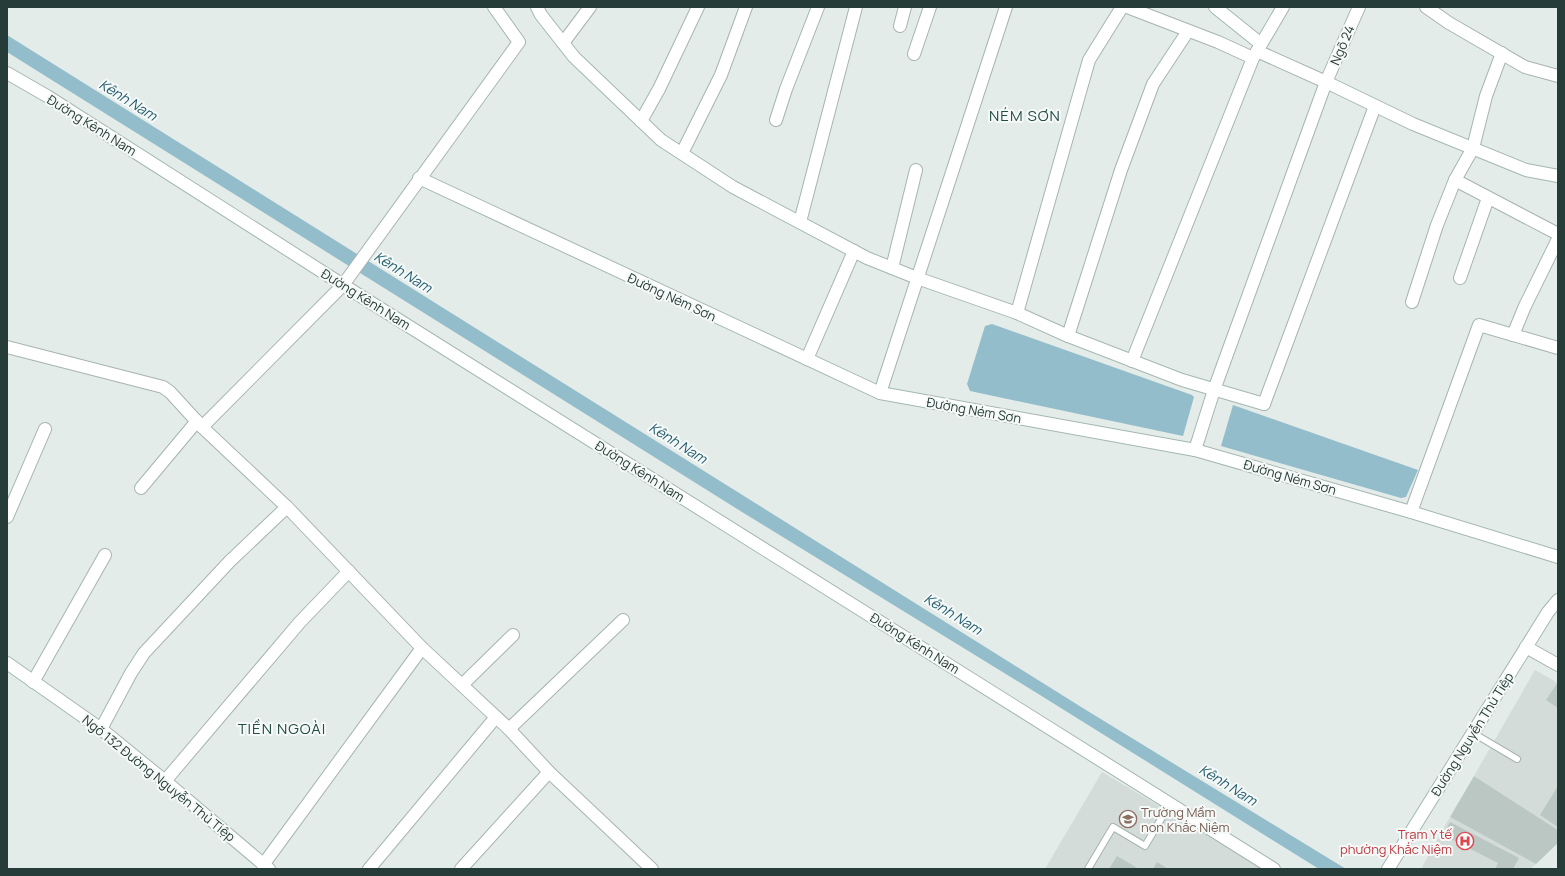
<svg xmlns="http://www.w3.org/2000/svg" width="1565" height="876" viewBox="0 0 1565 876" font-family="Manrope,sans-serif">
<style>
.built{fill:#d3dcd8}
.water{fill:#93bdcb}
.building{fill:#bac7c3}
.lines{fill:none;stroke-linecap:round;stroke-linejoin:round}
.lane-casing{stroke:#a7b4b0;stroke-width:8}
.street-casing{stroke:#a7b4b0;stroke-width:14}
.secondary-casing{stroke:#a4b7b2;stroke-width:14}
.lane{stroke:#fff;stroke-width:6}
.street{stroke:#fff;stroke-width:12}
.secondary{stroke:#fff;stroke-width:12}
.labels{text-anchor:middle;stroke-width:4;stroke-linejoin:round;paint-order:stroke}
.street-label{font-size:13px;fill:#263c38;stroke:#f5f9f7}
.education-label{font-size:13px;fill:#785e54;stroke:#f5f9f7;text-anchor:start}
.health-label{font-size:13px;fill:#be3a42;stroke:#f5f9f7;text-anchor:end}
.water-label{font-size:14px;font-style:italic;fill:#265f71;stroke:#f5f9f7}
.quarter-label{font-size:15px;letter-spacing:1px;fill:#244c46;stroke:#f5f9f7}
</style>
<rect width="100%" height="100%" fill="#e4ece9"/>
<!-- built -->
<g class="built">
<path d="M1535,670L1558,683V830L1474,776Z"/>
<path d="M1102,772L1262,867L1260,869H1045Z"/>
<path d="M1450,817L1536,864L1530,869H1425L1422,867Z"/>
</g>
<!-- water -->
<g class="water">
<path d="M7,35L1086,710L1346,869H1319L1040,695L742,512L7,52Z"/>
<path d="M992,324L1192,395L1194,397L1183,436L970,391L967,384L985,326Z"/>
<path d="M1233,405L1418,470L1406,497L1401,498L1221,446Z"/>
</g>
<!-- building -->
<g class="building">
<path d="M1558,682V708L1546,700Z"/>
<path d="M1474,776L1558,830V843L1536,864L1450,817Z"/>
<path d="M1558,786V827L1540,815Z"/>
<path d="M1450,822L1519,858L1513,869H1495L1498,863L1443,835Z"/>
<path d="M1117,856L1139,869H1109Z"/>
<path d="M1157,862L1168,869H1153Z"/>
</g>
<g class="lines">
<defs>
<g id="lane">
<path d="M1473,733L1517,759"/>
<path d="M1088,869L1113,827L1145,846L1170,804"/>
</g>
<g id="street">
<path d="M1127,7L1218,42L1253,58"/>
<path d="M1426,7L1449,23L1525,67L1558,76"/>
<path d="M900,26L905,7"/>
<path d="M563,43L590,7"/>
<path d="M1257,51L1326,82"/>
<path d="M1502,53L1486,96L1473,148L1455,180L1558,234"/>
<path d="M914,54L930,7"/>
<path d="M776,120L786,89L818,7"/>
<path d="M641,121L659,89L698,7"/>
<path d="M682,153L721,75L746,7"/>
<path d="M800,222L856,7"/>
<path d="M892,268L916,170"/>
<path d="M1460,278L1488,198"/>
<path d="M1412,302L1437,225L1455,180"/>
<path d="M1017,313L1089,60L1122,7"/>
<path d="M1513,335L1525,306L1558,239"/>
<path d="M1068,336L1121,170L1153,84L1188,31"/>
<path d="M7,347L163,387L170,392L202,427L287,507L422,648L509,729L549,772L652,869"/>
<path d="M807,359L854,251"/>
<path d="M1132,361L1253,58L1283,7"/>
<path d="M880,393L1006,7"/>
<path d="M1264,404L1375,106"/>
<path d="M202,427L343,285L519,42L494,7"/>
<path d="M1195,450L1214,390L1326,82L1359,7"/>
<path d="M141,488L197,421"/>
<path d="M1411,512L1479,325L1558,348"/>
<path d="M7,517L45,429"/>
<path d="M1526,647L1558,665"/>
<path d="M33,682L105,555"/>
<path d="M462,685L513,635"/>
<path d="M101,729L131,673L144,653L230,561L287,507"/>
<path d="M509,729L623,620"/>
<path d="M165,781L300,622L349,571"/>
<path d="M263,865L422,648"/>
<path d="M369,869L496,717"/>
<path d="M461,869L549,772"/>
</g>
<g id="secondary">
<path d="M537,7L541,15L574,57L661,140L733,187L867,258L917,278L1017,313L1068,336L1182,380L1264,404"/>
<path d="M1215,7L1261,44"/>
<path d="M7,73L47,96L343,285L1274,869"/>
<path d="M1326,82L1413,124L1526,170L1558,176"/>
<path d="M419,178L880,393L1195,450L1411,512L1558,557"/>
<path d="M7,663L101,729L165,781L269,869"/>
<path d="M1388,869L1548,612L1558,600"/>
</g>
</defs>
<!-- lane casing -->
<use href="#lane" class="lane-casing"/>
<!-- street casing -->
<use href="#street" class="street-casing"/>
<!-- secondary casing -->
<use href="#secondary" class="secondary-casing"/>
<!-- lane -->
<use href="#lane" class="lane"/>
<!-- street -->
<use href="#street" class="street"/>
<!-- secondary -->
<use href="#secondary" class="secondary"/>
</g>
<!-- icons -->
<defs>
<symbol id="school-ring" viewBox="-11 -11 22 22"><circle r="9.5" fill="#f5f9f7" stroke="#8d6e63" stroke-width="1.5"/><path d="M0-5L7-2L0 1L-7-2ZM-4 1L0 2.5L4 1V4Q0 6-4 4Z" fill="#8d6e63"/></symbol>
<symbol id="hospital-ring" viewBox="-11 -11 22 22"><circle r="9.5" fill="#f5f9f7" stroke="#e0444e" stroke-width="1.5"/><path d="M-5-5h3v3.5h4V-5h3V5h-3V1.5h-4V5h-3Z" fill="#e0444e"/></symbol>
</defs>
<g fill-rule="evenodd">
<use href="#school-ring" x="1118" y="809" width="20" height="20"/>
<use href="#hospital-ring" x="1455" y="831" width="20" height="20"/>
</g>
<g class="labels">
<!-- street labels -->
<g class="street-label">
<text transform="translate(1342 45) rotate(-67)" y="5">Ngõ 24</text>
<text transform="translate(92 125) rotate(32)" y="5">Đường Kênh Nam</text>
<text transform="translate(672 297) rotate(25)" y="5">Đường Ném Sơn</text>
<text transform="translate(366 299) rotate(32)" y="5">Đường Kênh Nam</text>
<text transform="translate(974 410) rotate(10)" y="5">Đường Ném Sơn</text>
<text transform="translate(640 471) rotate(32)" y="5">Đường Kênh Nam</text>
<text transform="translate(1290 477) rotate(16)" y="5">Đường Ném Sơn</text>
<text transform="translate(915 643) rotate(32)" y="5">Đường Kênh Nam</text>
<text transform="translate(1472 734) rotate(-58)" y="5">Đường Nguyễn Thủ Tiệp</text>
<text transform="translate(159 778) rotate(39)" y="5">Ngõ 132 Đường Nguyễn Thủ Tiệp</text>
</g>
<!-- education labels -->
<g class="education-label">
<text x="1141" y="817">Trường Mầm<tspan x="1141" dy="15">non Khắc Niệm</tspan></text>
</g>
<!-- health labels -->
<g class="health-label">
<text x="1452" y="839">Trạm Y tế<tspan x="1452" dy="15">phường Khắc Niệm</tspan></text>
</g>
<!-- water labels -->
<g class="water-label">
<text transform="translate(128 100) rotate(32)" y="5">Kênh Nam</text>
<text transform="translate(403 272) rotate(32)" y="5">Kênh Nam</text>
<text transform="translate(678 443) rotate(32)" y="5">Kênh Nam</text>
<text transform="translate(953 614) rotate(32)" y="5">Kênh Nam</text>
<text transform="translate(1228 785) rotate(32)" y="5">Kênh Nam</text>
</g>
<!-- quarter labels -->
<g class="quarter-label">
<text x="1025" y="121">NÉM SƠN</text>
<text x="282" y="734">TIỀN NGOÀI</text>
</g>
</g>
<!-- border -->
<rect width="1565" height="876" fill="none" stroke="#263c38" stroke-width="16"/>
</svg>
